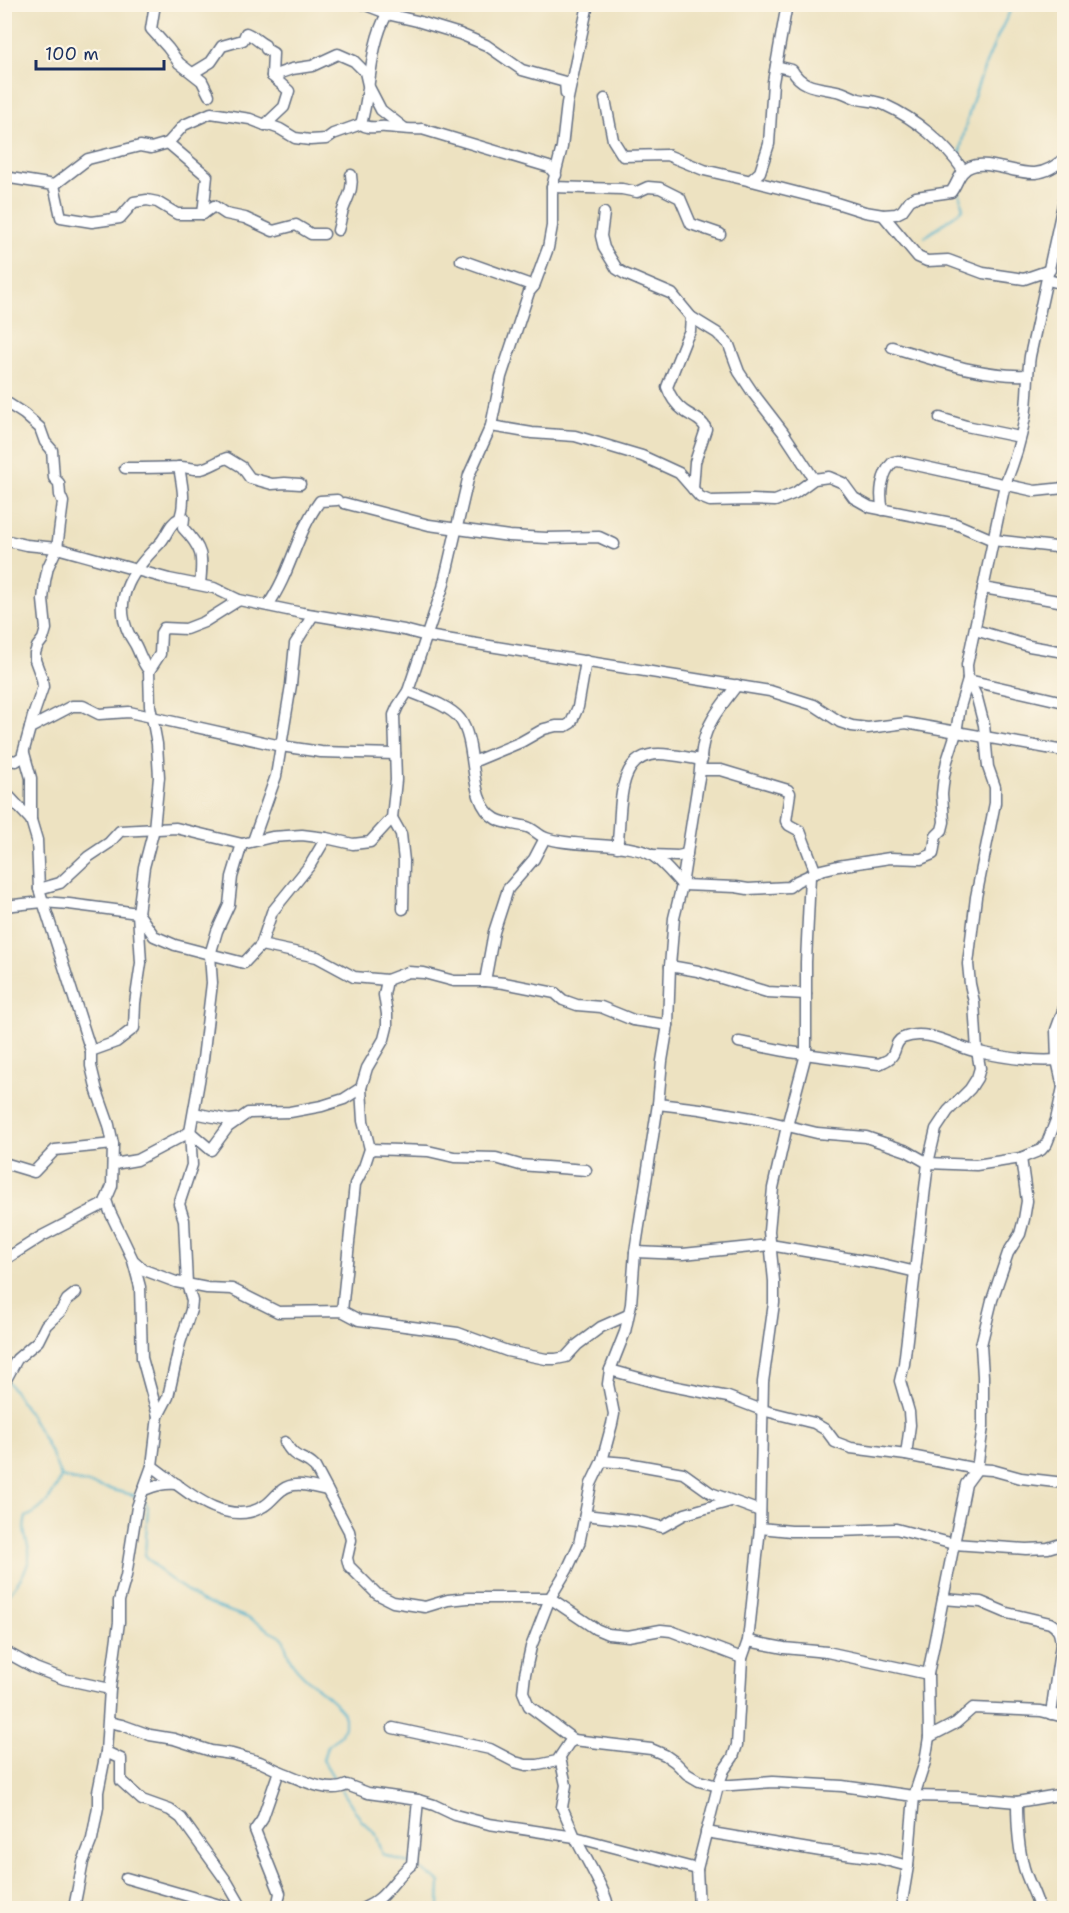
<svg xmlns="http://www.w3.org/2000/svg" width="1069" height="1913" viewBox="0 0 1069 1913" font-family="'Shantell Sans',sans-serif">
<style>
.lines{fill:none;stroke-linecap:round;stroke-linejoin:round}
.stream{stroke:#4eb1cd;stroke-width:2}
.street-casing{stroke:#646e81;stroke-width:13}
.street{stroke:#fff;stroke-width:10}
</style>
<rect width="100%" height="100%" fill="#fcf5e5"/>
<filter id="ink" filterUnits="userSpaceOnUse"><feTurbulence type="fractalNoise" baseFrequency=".0167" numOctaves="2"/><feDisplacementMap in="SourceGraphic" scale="12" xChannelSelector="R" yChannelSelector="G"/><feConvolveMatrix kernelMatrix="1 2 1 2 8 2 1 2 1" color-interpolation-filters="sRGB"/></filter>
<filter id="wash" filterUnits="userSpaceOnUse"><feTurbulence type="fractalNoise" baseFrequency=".008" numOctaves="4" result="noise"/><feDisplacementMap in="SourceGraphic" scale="24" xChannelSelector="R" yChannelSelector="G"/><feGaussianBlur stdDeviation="1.35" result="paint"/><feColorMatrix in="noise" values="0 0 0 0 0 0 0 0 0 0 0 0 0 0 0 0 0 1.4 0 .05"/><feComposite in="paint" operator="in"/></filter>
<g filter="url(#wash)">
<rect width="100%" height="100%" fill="#ede2c1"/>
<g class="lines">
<!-- stream -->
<g class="stream">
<path d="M959,158C968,104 988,52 1014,4"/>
<path d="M925,237L963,209L958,187"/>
<path d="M61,1477L137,1496"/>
<path d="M144,1501L148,1507L145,1555L163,1574L201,1601L248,1618L283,1638C286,1646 288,1657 293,1664C306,1683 330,1694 344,1713V1726L340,1736L327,1746L323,1760L337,1783"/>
<path d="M4,1600C15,1586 32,1568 29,1550C26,1536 22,1532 26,1517C45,1509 53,1495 61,1477C48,1442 29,1412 8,1382"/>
<path d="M342,1790L361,1820L376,1834L383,1855L409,1863"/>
<path d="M414,1865L440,1882L439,1908"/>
</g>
</g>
</g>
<g filter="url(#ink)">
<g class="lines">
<defs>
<g id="street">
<path d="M155,4L151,29L168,48L179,63L202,81L209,95"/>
<path d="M363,4L384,12L387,14L390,4"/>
<path d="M776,66L792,70C803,90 823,87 841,92C847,94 852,97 858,99C867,101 877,101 885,105C916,119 944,143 963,170"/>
<path d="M193,73L211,62L222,46L243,40L246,33C254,36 258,42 265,45L266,49L273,53L272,76L289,91L284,107L265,125"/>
<path d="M272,76L292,69L312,66L338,54L354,61L365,72L368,85L381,110L404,128"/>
<path d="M605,99L613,140L623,156L667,155L704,170L756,182L830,201L865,212L883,215L896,214L902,211L910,200L916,197L951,192C956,186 958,177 963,172C978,154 1015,175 1035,173C1047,172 1055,166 1064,159"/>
<path d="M361,124C371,90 369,46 387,14L417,21L460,34L486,45L522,70L565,82L566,94"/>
<path d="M168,143L207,176L203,214"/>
<path d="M4,177L54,185L61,217L92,222L120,218L134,202L147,200L157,202L177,214H203L214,206L226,214L245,218L273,231L296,225L311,234H324"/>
<path d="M750,181L760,172L769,144L773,82L787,4"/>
<path d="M54,185L88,159L140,146L151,148L168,143L184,125L211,113L250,119L265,125H269L280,129L295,138L310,140L326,139L333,134L361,124C369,130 377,126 386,127C398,128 409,130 422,129L549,167L556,175"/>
<path d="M552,187L622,189L637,192L648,187L660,188L680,198L691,224L720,234"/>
<path d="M604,213L601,236L604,248L617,269L625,274L672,294L691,317L690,331L686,339L667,387C670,396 676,405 684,411C692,417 702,419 706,429L695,462L693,489"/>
<path d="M883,215L918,257L927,261L948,260L983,273L1024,279L1050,270"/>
<path d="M338,230C340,224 341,216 343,210C347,198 354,189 351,175"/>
<path d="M461,260L534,286"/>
<path d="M1048,280L1064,284"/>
<path d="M691,317L717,333L729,345L739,372L753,393L783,432L814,479"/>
<path d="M892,347C936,360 981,377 1027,375"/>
<path d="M4,401L24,414L40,428L45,442L52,450L54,478L59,483L60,495L63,502L57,548L48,567L45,581L43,600L46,629L43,639L37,647L35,653V660L42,679L43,687L33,716L30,728"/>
<path d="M940,418L966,426L1020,437"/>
<path d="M491,426L532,433L575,436L642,456L679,473L700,497L710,501L752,500L775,501L795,493L814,479L829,477L843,483L854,498L870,507L956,524L993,540"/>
<path d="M125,468C142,468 160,468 177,467C185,466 193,470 201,469C210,467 218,461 227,458L242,467L250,478L272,484L285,483L300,484"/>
<path d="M344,503L429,525L509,536L547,538L599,537L614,544"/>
<path d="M883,510C879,494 881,474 893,462L898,461L1035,491L1064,488"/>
<path d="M184,518L183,528C203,549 203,556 200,584"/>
<path d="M4,540L26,545L57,548L169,579L214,588L239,600L302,613L404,630L427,636L770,691L814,705L840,722L852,726L868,728L906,723L1064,751"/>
<path d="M993,540L1064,548"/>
<path d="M983,588L1064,602"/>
<path d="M239,600L204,622L186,629L164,628L161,633L160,654L149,671L150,706L157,744L159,777L154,829L144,867L138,913L141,963L135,1003L134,1028L116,1042L91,1051V1066L97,1091L109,1125L113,1144L112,1186L106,1200L110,1212L133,1260L144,1270L176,1282L207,1288L232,1289L278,1312L342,1311L359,1320L458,1333L507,1351L546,1359H556L566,1357L577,1345L601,1327L628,1315"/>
<path d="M268,605C291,573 296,533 320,501L337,500"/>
<path d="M975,630L1029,646L1064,652"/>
<path d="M149,671C141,661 141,656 136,646C134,642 131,638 129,634C111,597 135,568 160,543C167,536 169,523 180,518C186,500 182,485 179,467"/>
<path d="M968,680L1064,702"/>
<path d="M408,691C423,697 450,706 460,719C479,745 466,802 496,819C505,824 517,824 527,827C534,829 539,836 546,838C574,848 632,841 653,856C664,863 673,875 682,885L736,887L748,889L789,887L797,881L821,870L838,866L890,858L921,859L933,854L936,836L942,830L944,822L942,794L944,776L947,761L956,733L960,707L968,680L967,665L1005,484C1014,463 1021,440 1025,417C1028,397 1027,376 1030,356L1064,200"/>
<path d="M24,753L31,778V820"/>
<path d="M4,759L16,761L22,757L30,728L72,706H83L99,714L129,712L281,746L321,752L395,754"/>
<path d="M473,762L521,742L544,729L556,726H566L571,723L578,707L586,661"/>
<path d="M701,770H721L788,790L790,793L786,821L789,825L800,831L816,873"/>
<path d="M4,791L31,820L37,840L39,889L91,1051"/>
<path d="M392,818L401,834L404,861L403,909"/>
<path d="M253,841L276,776L291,685L295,644L313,615"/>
<path d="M617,847C623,817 612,754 659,754C673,754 688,758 702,760"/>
<path d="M652,855L678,856L687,854"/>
<path d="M39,889L60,883L88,857L109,843L120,831L176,828L242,844L272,837L302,835L326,838L353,844L370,842L392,818L396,780L394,715L398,706L408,691L443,587L469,475L491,426L501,377L529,292L534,286L548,248L552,226V187L562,147L567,103L588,4"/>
<path d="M4,906L43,902L69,904L138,913L154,936L175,945L244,963L261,945L272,912L310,865L326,838"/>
<path d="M261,945L317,957L354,977L387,980L408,972L424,973L454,981H485L504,983L555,993L563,1000L577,1005L601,1007L633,1020L668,1025"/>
<path d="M670,966L698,971L767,992L806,994"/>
<path d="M485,981L494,932L508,889L534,859L545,838"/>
<path d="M739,1042L790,1052L879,1064C883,1062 889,1060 891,1057C897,1051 894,1042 903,1038C927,1028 951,1045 974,1051C1001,1057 1029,1062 1057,1060L1063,1087L1064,1088"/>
<path d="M1057,1060L1056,1030L1064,1008"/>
<path d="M658,1104L700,1109L763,1120L817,1133L866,1137L907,1151L928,1163L976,1165L1021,1158L1041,1150L1047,1143L1056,1120L1063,1087"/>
<path d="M194,1113L229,1120L238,1119"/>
<path d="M370,1149L428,1151L454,1157L496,1158L520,1165L586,1170"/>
<path d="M4,1163L34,1172L55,1150L113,1144"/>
<path d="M114,1164L137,1160L190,1132L211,1150L228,1127L248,1113L290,1112L322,1106L344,1099L361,1088L367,1068L384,1039L387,1027V1014L384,995L387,980"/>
<path d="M635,1252L683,1254L770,1245L882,1264L916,1272"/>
<path d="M4,1260L42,1236L104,1204L106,1200"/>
<path d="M133,1261L140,1287L142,1358L158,1416"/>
<path d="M342,1311L355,1184L364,1167L370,1149L363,1121L361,1088"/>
<path d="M610,1370L661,1384L728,1397L762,1410L814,1423L826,1430L835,1442L851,1448L906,1455L977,1469L992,1470L1021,1478L1064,1483"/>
<path d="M4,1383L17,1359L38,1341L46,1325L61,1311L67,1300L76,1293"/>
<path d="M285,1442C296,1462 302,1454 315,1467L349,1531L351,1540L347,1558L349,1566L377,1594L393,1602L425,1607L448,1600L468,1598H550L596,1629L608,1634L628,1636L661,1630L671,1631L742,1658"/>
<path d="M906,1455L910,1425L909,1412L900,1381L904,1364L928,1163L936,1129L948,1111L970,1089L977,1078L980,1068L977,1051L974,1002L970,984L968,964L976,897L995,803V787L988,767L984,725L977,698L968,679"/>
<path d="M602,1461L627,1463L683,1473L711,1493L760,1511"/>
<path d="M152,1466C182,1487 225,1530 264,1506C271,1502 275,1495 282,1490C295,1480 311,1487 327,1490"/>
<path d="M144,1490C156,1485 164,1483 177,1484"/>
<path d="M585,1515L637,1521L662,1527L685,1514L731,1501"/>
<path d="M760,1528L791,1531H838L896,1529L954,1544L1026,1549L1048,1548L1064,1543"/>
<path d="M943,1599L981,1602L1007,1613L1050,1623C1059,1628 1060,1634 1061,1644L1051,1714"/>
<path d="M748,1641L784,1648L827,1652L928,1674"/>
<path d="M4,1651L35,1668L64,1679L110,1689"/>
<path d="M109,1722L122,1725L150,1735L174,1739L211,1751L232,1754L260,1762L279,1771L262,1820L255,1830L280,1893L277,1908"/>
<path d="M393,1728L490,1749L515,1762L526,1765H538L557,1761L569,1743L574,1740L651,1749L665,1755L675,1762L687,1774L699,1781L718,1786L773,1782L842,1786L914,1796L961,1797L1017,1802L1064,1794"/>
<path d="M929,1737L956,1723L973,1708L1041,1711L1064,1717"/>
<path d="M574,1740L529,1706L523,1692L525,1674L531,1647L550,1598L567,1570L579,1544L591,1484L602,1461L612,1424L614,1414L608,1384L610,1370L625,1332L631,1304L635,1252L658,1104L662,1061L668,1025L670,966L674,918L682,885L698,783C701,770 700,757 703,744C707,721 724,703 737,685"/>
<path d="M106,1752L121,1759V1781L142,1800L170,1810L181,1818L227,1882L242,1908"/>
<path d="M560,1758L566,1785L562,1807L575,1837L697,1869"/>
<path d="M279,1771C298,1778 328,1795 347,1785L368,1793L418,1800L434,1805L455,1815L489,1824L575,1837C582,1853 609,1896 608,1908"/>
<path d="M1017,1802C1017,1824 1018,1847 1024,1868C1028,1882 1036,1895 1039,1908"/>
<path d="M706,1832L821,1851L878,1858L908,1866"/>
<path d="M126,1878L230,1908"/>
<path d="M74,1908L83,1862L92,1839L98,1807V1792L106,1752L110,1689L119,1622V1601L126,1576L137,1507L152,1466L158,1416L168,1397L180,1343L191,1310L192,1301L187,1284L184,1220L179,1204L192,1165L190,1132L203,1059L212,983L210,955L217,931L229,905L232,877L242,844"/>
<path d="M364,1908C387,1898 393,1879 412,1864L418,1800"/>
<path d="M699,1908L697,1869L718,1786L724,1770L733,1757L737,1745L742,1658L748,1641L760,1528L763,1382L774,1303V1281L769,1231L773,1188L787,1126L806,1054V962L810,876"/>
<path d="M901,1908L908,1866L914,1796L925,1762L929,1737L928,1674L966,1484L977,1469L983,1426V1376L981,1345L992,1300L1008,1253L1020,1234L1024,1219L1027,1201L1021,1158"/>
</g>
</defs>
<!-- street casing -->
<use href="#street" class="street-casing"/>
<!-- street -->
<use href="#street" class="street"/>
</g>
</g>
<!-- margin -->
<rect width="1069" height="1913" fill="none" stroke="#fcf5e5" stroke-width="24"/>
<!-- scale -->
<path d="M36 60v9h128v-9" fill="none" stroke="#1b2f5e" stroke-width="3"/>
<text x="45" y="60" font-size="18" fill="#1b2f5e" stroke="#fcf5e5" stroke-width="4.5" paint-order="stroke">100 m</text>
</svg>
